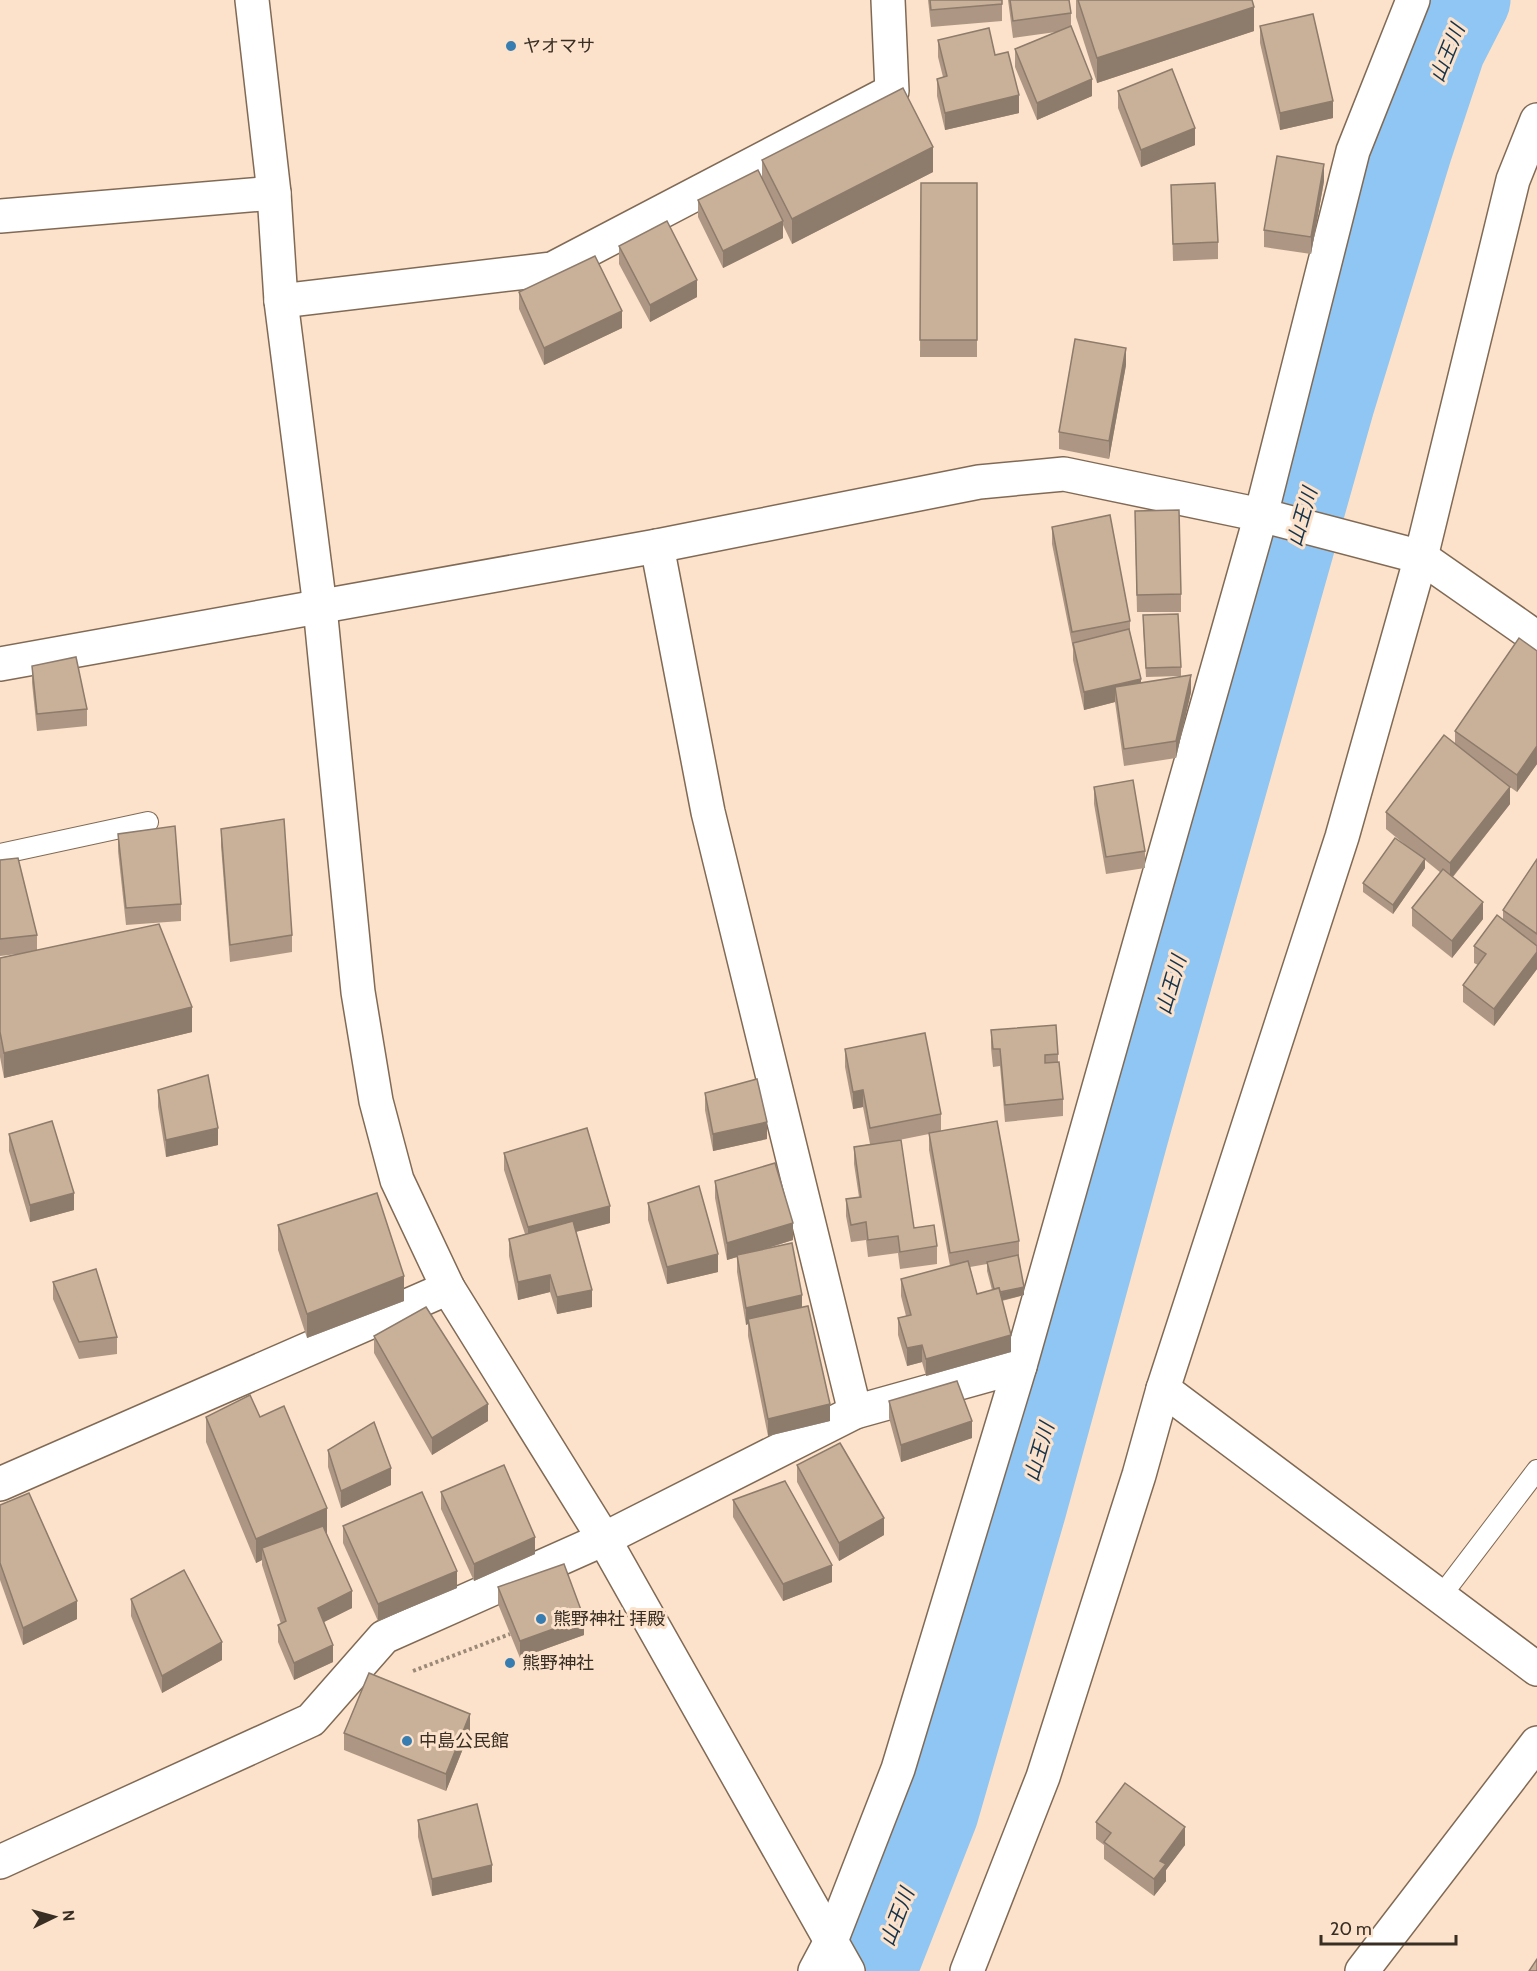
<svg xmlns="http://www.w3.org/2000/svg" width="1537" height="1971" viewBox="0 0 1537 1971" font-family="Cabin,'Noto Sans JP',sans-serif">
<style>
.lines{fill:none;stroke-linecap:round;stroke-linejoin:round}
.river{stroke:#8fc6f3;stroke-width:81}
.lane-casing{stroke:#816a55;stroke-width:22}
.street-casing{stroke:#816a55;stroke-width:36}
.secondary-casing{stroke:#816a55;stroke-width:36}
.path{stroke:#9c8a79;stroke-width:4;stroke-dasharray:3 3;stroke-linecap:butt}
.lane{stroke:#fff;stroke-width:20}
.street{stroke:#fff;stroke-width:33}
.secondary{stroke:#fff;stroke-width:33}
.wall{fill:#ad9784;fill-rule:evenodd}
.shaded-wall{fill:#8d7b6b}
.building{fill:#c9b099;stroke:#8d7b6b;stroke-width:1.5}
.poi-dot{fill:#377db2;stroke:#fce2ca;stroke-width:2}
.labels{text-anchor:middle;stroke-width:6;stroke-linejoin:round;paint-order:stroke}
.poi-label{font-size:18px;fill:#382e24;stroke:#fce2ca;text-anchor:start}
.water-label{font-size:20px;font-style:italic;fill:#14324a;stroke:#fce2ca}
</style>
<rect width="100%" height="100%" fill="#fce2ca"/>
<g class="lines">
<!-- river -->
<path class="river" d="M876,1971L938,1813L1026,1508L1131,1124L1334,404L1412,149L1445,49L1470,0"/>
<defs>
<g id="lane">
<path d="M0,854L148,822"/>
<path d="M1441,1596L1537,1470"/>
</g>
<g id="street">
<path d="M0,216L274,193"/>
<path d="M281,301L552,269L892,91L888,0"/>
<path d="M657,546L708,812L855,1412"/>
<path d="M1163,1389L1537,1669"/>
<path d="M0,1484L448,1288"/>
<path d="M0,1862L311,1720L384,1637L604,1539L855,1412L1020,1366L1261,515L1353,151L1413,0"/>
<path d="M815,1971L831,1941L898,1769L1020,1366"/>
<path d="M967,1971L1043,1777L1139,1475L1163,1389L1342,837L1421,557L1513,180L1537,120"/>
<path d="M1362,1971L1537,1743"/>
</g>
<g id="secondary">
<path d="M252,0L274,193L281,301L320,607L358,992L376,1101L397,1180L448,1288L604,1539L848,1971"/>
<path d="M0,664L657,546L979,482L1064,474L1261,515L1421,557L1537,638"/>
</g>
</defs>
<!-- lane casing -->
<use href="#lane" class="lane-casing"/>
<!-- street casing -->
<use href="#street" class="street-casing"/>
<!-- secondary casing -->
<use href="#secondary" class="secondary-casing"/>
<!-- path -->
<path class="path" d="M413,1671L510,1634"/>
<!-- lane -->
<use href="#lane" class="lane"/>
<!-- street -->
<use href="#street" class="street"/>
<!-- secondary -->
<use href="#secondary" class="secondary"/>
</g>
<!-- wall -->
<g class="wall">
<path d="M928,0H1002V21L931,27Z"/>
<path d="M1008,0H1069L1071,13V27L1092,96L1037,120L1015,67V49L1056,32L1013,38Z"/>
<path d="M1076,0H1252L1254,31L1097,83L1076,17Z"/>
<path d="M1260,26L1333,118L1280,130L1260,43Z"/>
<path d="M938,40L1019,113L945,130L937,96V79L943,77L938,57Z"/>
<path d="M1118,91L1195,145L1141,167L1118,108Z"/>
<path d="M762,160L933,172L792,244L783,225V238L723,268L698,217V200L762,179Z"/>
<path d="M1324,181L1311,254L1264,247V230Z"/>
<path d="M921,183H977V357H920Z"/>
<path d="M1171,185L1218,242V259L1173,261Z"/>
<path d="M619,246L697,297L650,322L619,264Z"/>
<path d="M519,292L622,328L544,365L519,309Z"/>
<path d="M1126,365L1109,459L1059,449V432Z"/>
<path d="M1052,527L1130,621V632L1141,683L1191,692L1176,758L1124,766L1115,702L1084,710L1073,660V649L1052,544Z"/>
<path d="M1135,529L1181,594V612H1137Z"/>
<path d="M1143,624L1181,667V676L1146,677Z"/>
<path d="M1537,651V764L1517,792L1510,787V804L1453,877L1483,919L1452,958L1412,926V908L1441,873L1425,860V868L1393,914L1363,892V883L1415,853L1386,829V812L1455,743V731Z"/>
<path d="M32,666L87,709V726L37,731L32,683Z"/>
<path d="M1094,787L1145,851V868L1106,874L1094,804Z"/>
<path d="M221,829L292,935V952L230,962L221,846Z"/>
<path d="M118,834L181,904V921L126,925L118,851Z"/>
<path d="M1537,859V969L1494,1026L1463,1002V985L1478,965L1474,963V946L1503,920V910Z"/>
<path d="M0,860L37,935V950L192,1032L4,1078L0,1057V958L17,954L0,956Z"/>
<path d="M991,1030L1058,1054V1062L1063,1099V1116L1005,1122L1000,1066L993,1067L991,1048Z"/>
<path d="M845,1049L941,1114V1131L1019,1241V1258L1024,1295L1002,1301L1011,1352L926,1376L922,1362L907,1366L898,1335V1318L906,1316L901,1296V1279L950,1266L929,1150V1134L889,1142L914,1228L937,1246V1264L900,1269L898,1253L868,1257L866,1240L851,1242L846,1216V1199L859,1197L854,1164V1147L870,1144L863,1107L853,1109L845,1067ZM987,1264V1271L992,1290L977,1294L970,1267Z"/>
<path d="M158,1090L218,1145L166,1157L158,1107Z"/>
<path d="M705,1093L767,1139L713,1151L705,1110Z"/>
<path d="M9,1134L74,1210L30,1222L9,1151Z"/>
<path d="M504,1153L610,1223L576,1232L592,1307L557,1314L550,1292L518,1300L509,1256V1239L525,1234L504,1170Z"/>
<path d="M715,1181L793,1240L762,1250L802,1307L830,1421L768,1436L748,1336V1324L746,1325L737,1272V1257L727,1260L715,1198Z"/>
<path d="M648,1203L718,1272L667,1284L648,1220Z"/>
<path d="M278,1225L404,1301L307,1338L278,1250Z"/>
<path d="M53,1282L117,1337V1354L79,1359L53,1299Z"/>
<path d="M374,1336L488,1421L432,1455L374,1353Z"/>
<path d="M889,1401L972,1438L901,1462L889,1418Z"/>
<path d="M206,1417H260L326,1533L352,1608L324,1622L333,1662L294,1680L278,1642V1625L281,1624L262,1565V1560L256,1563L206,1442Z"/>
<path d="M328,1450L391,1485L341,1508L328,1467Z"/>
<path d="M797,1465L884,1535L839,1561L797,1482Z"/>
<path d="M441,1492L535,1554L474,1581L441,1509Z"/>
<path d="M733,1500L832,1582L783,1601L733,1517Z"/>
<path d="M0,1505L77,1619L23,1645L0,1580Z"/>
<path d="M343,1526L457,1588L378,1621L343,1543Z"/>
<path d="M498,1587L584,1635L520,1658L498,1604Z"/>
<path d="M131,1599L222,1660L162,1693L131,1616Z"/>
<path d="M470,1731L446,1791L344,1750V1733Z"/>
<path d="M418,1820L492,1882L432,1896L418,1837Z"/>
<path d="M1096,1822L1185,1845L1166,1870V1881L1154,1896L1104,1859V1845L1096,1839Z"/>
</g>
<!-- shaded-wall -->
<g class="shaded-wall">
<path d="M1254,7V31L1097,83V58Z"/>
<path d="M1092,79V96L1037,120V103Z"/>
<path d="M1019,95V113L945,130V113Z"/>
<path d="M1333,101V118L1280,130V113Z"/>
<path d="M1195,128V145L1141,167V150Z"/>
<path d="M933,147V172L792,244V219Z"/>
<path d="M1324,164V181L1311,254V237Z"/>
<path d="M783,221V238L723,268V251Z"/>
<path d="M697,280V297L650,322V305Z"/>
<path d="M622,311V328L544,365V348Z"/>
<path d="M1126,348V365L1109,459V441Z"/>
<path d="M1191,675V692L1176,758V741Z"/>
<path d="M1141,679V696L1115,687V702L1084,710V692Z"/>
<path d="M1537,746V764L1517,792V775Z"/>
<path d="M1510,787V804L1450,880V863Z"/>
<path d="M1425,859V868L1393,914V905Z"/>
<path d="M1483,902V919L1452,958V941Z"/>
<path d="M1537,952V969L1494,1026V1009Z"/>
<path d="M192,1007V1032L4,1078V1053Z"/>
<path d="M863,1090V1107L853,1109V1092Z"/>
<path d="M767,1122V1139L713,1151V1134Z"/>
<path d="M218,1128V1145L166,1157V1140Z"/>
<path d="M74,1193V1210L30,1222V1205Z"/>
<path d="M610,1206V1223L528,1244V1227Z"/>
<path d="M793,1223V1240L727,1260V1243Z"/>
<path d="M718,1254V1272L667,1284V1267Z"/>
<path d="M550,1275V1292L518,1300V1282Z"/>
<path d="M404,1276V1301L307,1338V1314Z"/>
<path d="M1024,1287V1295L995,1302V1294Z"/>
<path d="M592,1290V1307L557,1314V1297Z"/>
<path d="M802,1295V1312L748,1319V1324L746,1325V1308Z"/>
<path d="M1011,1335V1352L926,1376V1359Z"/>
<path d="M922,1345V1362L907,1366V1348Z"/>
<path d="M488,1404V1421L432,1455V1438Z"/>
<path d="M830,1404V1421L768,1436V1419Z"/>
<path d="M972,1421V1438L901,1462V1445Z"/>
<path d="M391,1468V1485L341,1508V1491Z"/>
<path d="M327,1508V1533L262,1548V1560L256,1563V1539Z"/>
<path d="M884,1518V1535L839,1561V1543Z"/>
<path d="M535,1537V1554L474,1581V1564Z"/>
<path d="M832,1565V1582L783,1601V1584Z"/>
<path d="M457,1571V1588L378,1621V1604Z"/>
<path d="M352,1591V1608L318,1625V1608Z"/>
<path d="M77,1601V1619L23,1645V1628Z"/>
<path d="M584,1618V1635L520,1658V1641Z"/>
<path d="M222,1642V1660L162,1693V1676Z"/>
<path d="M333,1645V1662L294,1680V1663Z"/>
<path d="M470,1714V1731L446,1791V1774Z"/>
<path d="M1185,1827V1845L1166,1870V1881L1154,1896V1879L1160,1861Z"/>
<path d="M492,1865V1882L432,1896V1879Z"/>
</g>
<!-- building -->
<g class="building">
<path d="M930,0H1002V4L931,10Z"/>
<path d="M1010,0H1069L1071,13L1013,21Z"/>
<path d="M1078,0H1252L1254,7L1097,58Z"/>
<path d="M1313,14L1333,101L1280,113L1260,26Z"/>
<path d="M1071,26L1092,79L1037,103L1015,49Z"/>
<path d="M989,28L995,55L1008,52L1019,95L945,113L937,79L947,76L938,40Z"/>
<path d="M1172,69L1195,128L1141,150L1118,91Z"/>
<path d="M903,88L933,147L792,219L762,160Z"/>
<path d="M1277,156L1324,164L1311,237L1264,230Z"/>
<path d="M758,170L783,221L723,251L698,200Z"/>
<path d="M921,183H977V340H920Z"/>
<path d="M1215,183L1218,242L1173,244L1171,185Z"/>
<path d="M667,221L697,280L650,305L619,246Z"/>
<path d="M595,256L622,311L544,348L519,292Z"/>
<path d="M1075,339L1126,348L1109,441L1059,432Z"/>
<path d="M1179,510L1181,594L1137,595L1135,511Z"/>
<path d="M1110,515L1130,621L1072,632L1052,527Z"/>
<path d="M1178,614L1181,667L1146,668L1143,615Z"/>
<path d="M1129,629L1141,679L1084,692L1073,643Z"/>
<path d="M1519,638L1537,651V746L1517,775L1455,731Z"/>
<path d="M76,657L87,709L37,714L32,666Z"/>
<path d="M1191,675L1176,741L1124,749L1115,687Z"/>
<path d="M1444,735L1510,787L1450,863L1386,812Z"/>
<path d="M1133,780L1145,851L1106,857L1094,787Z"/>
<path d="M284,819L292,935L230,945L221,829Z"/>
<path d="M175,826L181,904L126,908L118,834Z"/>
<path d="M1395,838L1425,859L1393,905L1363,883Z"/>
<path d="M18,858L37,935L0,939V860Z"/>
<path d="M1537,859V934L1503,910Z"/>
<path d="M1443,869L1483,902L1452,941L1412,908Z"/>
<path d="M1497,915L1537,946V952L1494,1009L1463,985L1486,954L1474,946Z"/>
<path d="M159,924L192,1007L4,1053L0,1032V958Z"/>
<path d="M1056,1025L1058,1054L1045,1055V1063L1059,1062L1063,1099L1005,1105L1000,1049H993L991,1030Z"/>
<path d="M925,1033L941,1114L870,1128L863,1090L853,1092L845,1049Z"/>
<path d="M208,1075L218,1128L166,1140L158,1090Z"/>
<path d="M757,1079L767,1122L713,1134L705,1093Z"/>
<path d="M52,1121L74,1193L30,1205L9,1134Z"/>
<path d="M997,1121L1019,1241L950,1253L929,1133Z"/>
<path d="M587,1128L610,1206L528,1227L504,1153Z"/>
<path d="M901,1140L914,1228L934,1225L937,1246L900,1252L898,1236L868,1240L866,1222L851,1225L846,1199L861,1197L854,1147Z"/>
<path d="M775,1163L793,1223L727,1243L715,1181Z"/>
<path d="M699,1186L718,1254L667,1267L648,1203Z"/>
<path d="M377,1193L404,1276L307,1314L278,1225Z"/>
<path d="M573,1221L592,1290L557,1297L550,1275L518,1282L509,1239Z"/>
<path d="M792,1243L802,1295L746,1308L737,1255Z"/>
<path d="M1018,1255L1024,1287L1000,1292L999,1288L994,1289L987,1262Z"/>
<path d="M968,1261L977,1294L999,1288L1011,1335L926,1359L922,1345L907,1348L898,1318L911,1315L901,1279Z"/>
<path d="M96,1269L117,1337L79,1342L53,1282Z"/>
<path d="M808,1306L830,1404L768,1419L748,1319Z"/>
<path d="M426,1307L488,1404L432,1438L374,1336Z"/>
<path d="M957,1381L972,1421L901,1445L889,1401Z"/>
<path d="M250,1395L260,1417L284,1406L327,1508L256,1539L206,1417Z"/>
<path d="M374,1422L391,1468L341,1491L328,1450Z"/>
<path d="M840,1443L884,1518L839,1543L797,1465Z"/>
<path d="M504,1465L535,1537L474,1564L441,1492Z"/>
<path d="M785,1481L832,1565L783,1584L733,1500Z"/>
<path d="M422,1492L457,1571L378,1604L343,1526Z"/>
<path d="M29,1493L77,1601L23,1628L0,1563V1505Z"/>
<path d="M323,1526L352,1591L318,1608L333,1645L294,1663L278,1625L286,1621L262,1548Z"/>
<path d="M564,1564L584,1618L520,1641L498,1587Z"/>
<path d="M184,1570L222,1642L162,1676L131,1599Z"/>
<path d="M369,1673L470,1714L446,1774L344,1733Z"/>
<path d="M1125,1783L1185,1827L1160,1861L1166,1864L1154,1879L1104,1842L1111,1833L1096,1822Z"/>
<path d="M477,1804L492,1865L432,1879L418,1820Z"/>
<path d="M1537,1959V1971H1529Z"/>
</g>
<!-- markers -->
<g class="poi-dot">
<circle cx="511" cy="46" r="6"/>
<circle cx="541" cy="1619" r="6"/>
<circle cx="510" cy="1663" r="6"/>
<circle cx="407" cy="1741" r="6"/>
</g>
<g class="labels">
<!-- poi labels -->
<g class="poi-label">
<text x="523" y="52">ヤオマサ</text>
<text x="553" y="1625">熊野神社 拝殿</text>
<text x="522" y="1669">熊野神社</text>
<text x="419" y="1747">中島公民館</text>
</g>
<!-- water labels -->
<g class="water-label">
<text transform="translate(1447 53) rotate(-68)" y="7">山王川</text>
<text transform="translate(1302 517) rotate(-74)" y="7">山王川</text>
<text transform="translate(1171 985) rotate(-74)" y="7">山王川</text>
<text transform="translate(1039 1452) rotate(-74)" y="7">山王川</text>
<text transform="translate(897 1917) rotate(-69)" y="7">山王川</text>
</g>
</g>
<!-- north arrow -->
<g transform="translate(54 1917) rotate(85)" stroke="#fce2ca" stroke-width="4.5" paint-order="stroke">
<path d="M0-4.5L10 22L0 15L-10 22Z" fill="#382e24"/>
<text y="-9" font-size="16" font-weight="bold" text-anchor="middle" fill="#382e24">N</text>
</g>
<!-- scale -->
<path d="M1321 1935v9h135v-9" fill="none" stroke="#382e24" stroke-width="3"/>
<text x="1330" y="1935" font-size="18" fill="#382e24" stroke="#fce2ca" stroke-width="4.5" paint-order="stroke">20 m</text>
</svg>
